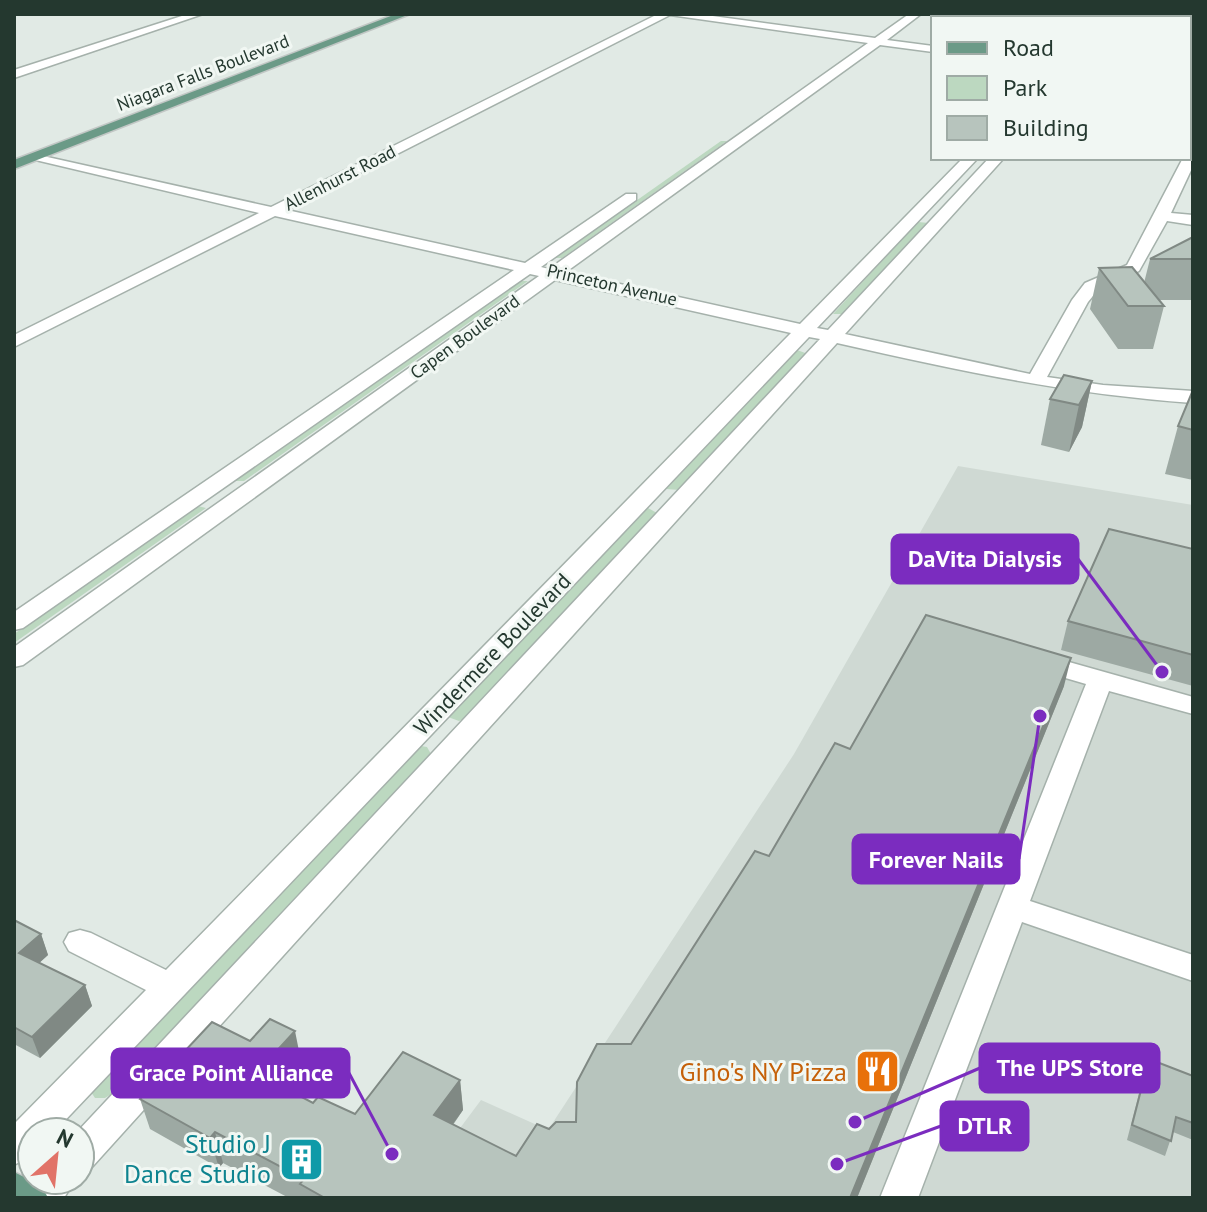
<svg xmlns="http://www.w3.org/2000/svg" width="1207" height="1212" viewBox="0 0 1207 1212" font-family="'PT Sans',sans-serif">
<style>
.built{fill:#cfd9d3}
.green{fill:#bcd8c0}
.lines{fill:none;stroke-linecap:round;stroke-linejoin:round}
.minor-casing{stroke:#a5b1ab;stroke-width:3}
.major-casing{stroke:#c2c7c5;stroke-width:3}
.minor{fill:#fff;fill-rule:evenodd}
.major{fill:#6b9a87;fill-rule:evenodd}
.wall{fill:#9da9a3}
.shaded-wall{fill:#808984}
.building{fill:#b7c4bd;stroke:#808984;stroke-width:2}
.labels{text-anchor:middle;stroke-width:6;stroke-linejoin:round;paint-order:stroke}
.far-street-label{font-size:18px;fill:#24382f;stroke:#f1f7f3}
.street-label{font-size:22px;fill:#24382f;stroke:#f1f7f3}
.near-food-label{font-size:26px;fill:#c56008;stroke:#f1f7f3;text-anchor:end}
.near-culture-label{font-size:26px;fill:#0d838f;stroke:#f1f7f3;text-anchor:end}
.leader{fill:none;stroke:#7b2cbf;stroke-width:3}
.callout-dot{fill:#7b2cbf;stroke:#f1f7f3;stroke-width:3}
.callout{fill:#7b2cbf;stroke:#7b2cbf;stroke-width:3}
.callout-label{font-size:24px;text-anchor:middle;font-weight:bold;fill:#fff}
</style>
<rect width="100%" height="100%" fill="#e1eae5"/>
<!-- built -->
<path class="built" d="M958,466L1193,505V1198H408L481,1100L548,1130L794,754Z"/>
<!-- green -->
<g class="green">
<path d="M721,141H727L562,258H555Z"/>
<path d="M918,222L929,223L845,314H833Z"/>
<path d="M521,281H528L244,481H235Z"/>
<path d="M797,350L808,354L680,490L666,489Z"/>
<path d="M198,506L206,508L14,643V634Z"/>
<path d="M648,508L657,513L466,718L459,721L448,717Z"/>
<path d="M421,746L427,747L431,754L113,1093L105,1098H95L91,1092Z"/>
</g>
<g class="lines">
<defs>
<g id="minor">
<path d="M188,14H203L14,78V70Z"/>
<path d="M658,14H698L875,38L909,14H921L887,40L933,46V52L880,45L566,272L800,324L963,158H978L817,328L828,330L989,158H1004L845,334L1030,374L1072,300L1085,283L1127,265L1183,158H1189V148L1193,147V166L1171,213L1193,215V225L1167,221L1139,271L1097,291L1088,302L1047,377L1103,385L1193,391V403C1067,394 960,371 837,343L93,1166L80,1170V1132H77L820,339L809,337L54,1132H32V1155L14,1165V1124L146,990L69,951L64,942L69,933L80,930L91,933L166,970L791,333L555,280L23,665L14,667V647L539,276L530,274L23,628L14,630V612L514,270L275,216L14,347V335L259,213L27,158L34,154L271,207ZM670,15L868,43L549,269L541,267L636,200V194H626L525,263L287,210Z"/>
<path d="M1105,14H1116L1113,18H1102Z"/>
<path d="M1189,79L1193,80V88L1189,87Z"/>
<path d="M1037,653L1193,697V714L1109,691L1030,901L1193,955V981L1022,922L918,1198H880L1086,684L1028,667L1024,661L1028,655Z"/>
<path d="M32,1179V1180H75L64,1198H20Z"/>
</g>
<g id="major">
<path d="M396,14H410L14,169V160Z"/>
<path d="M14,1172L42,1186L48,1198H14Z"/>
</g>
</defs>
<!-- minor casing -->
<use href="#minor" class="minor-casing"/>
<!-- major casing -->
<use href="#major" class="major-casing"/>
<!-- minor -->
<use href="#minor" class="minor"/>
<!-- major -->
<use href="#major" class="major"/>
</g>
<!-- wall -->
<g class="wall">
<path d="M1193,237V300H1159L1164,306L1153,349H1118L1090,309L1099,268L1144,283L1150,259Z"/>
<path d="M1092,381L1082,427L1069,452L1041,445L1050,399Z"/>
<path d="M1193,390V480L1165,474L1178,426Z"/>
<path d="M1193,549V686L1061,650L1068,621Z"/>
<path d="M1064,686L857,1198H289L223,1163L219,1168L150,1129L140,1099L250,1041L301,1061L283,1082L284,1088L313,1103L355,1114L460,1080L463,1110L453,1125L516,1156L549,1129L576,1122L631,1044L769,856L850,749Z"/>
<path d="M14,920L41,934L48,955L39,963L85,985L92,1006L40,1058L14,1044Z"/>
<path d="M1149,1059L1193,1076V1140L1173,1132L1165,1156L1127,1140L1144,1074Z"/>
</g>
<!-- shaded-wall -->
<g class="shaded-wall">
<path d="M1092,381L1082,427L1069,452L1079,405Z"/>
<path d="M1071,658L1064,686L857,1198H850Z"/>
<path d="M41,934L48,955L27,974L19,953Z"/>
<path d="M85,985L92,1006L40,1058L32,1037Z"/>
<path d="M295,1031L301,1061L283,1082L285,1090L263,1077L272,1056Z"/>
<path d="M460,1080L463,1110L437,1146L434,1115Z"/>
<path d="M215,1132L223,1163L219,1168L210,1138Z"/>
</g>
<!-- building -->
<g class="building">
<path d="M1193,237V259H1150Z"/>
<path d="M1132,267L1164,306H1128L1099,268Z"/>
<path d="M1064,375L1092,381L1079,405L1050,399Z"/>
<path d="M1193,390V430L1178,426Z"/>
<path d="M1109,529L1193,549V655L1068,621Z"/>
<path d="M926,615L1071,658L850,1198H325L300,1184L304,1179L215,1132L210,1138L140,1099L212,1022L250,1041L270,1019L295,1031L272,1056L278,1059L263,1077L313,1103L318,1097L355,1114L403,1052L460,1080L434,1115L516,1156L537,1124L549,1129L556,1122H576L577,1082L597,1044H631L755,851L769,856L835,743L850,749Z"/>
<path d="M14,920L41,934L19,953L85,985L32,1037L14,1027Z"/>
<path d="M1149,1059L1193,1076V1123L1176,1117L1171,1141L1132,1125Z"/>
</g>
<!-- icons -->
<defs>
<symbol id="restaurant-square" viewBox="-11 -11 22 22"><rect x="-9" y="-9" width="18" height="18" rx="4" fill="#e8710a" stroke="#f1f7f3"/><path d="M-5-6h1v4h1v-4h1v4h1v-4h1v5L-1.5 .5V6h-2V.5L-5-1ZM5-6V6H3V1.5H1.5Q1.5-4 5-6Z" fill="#fff"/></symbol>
<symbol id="building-square" viewBox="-11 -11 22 22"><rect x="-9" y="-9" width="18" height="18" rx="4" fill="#0f9aa8" stroke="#f1f7f3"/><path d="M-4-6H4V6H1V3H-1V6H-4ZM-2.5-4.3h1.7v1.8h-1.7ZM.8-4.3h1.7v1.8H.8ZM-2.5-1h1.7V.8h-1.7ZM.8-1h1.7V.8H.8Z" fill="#fff"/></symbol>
</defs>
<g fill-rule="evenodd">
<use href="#restaurant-square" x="852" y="1046" width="51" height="51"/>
<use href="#building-square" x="276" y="1134" width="51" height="51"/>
</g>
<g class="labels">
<!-- far-street labels -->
<g class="far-street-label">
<text transform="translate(203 73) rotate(-21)" y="6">Niagara Falls Boulevard</text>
<text transform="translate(340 178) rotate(-27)" y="6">Allenhurst Road</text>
<text transform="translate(612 285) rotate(13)" y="6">Princeton Avenue</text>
<text transform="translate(465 337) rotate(-36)" y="6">Capen Boulevard</text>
</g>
<!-- street labels -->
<g class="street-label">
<text transform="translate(492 654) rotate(-46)" y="8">Windermere Boulevard</text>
</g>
<!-- near-food labels -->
<g class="near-food-label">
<text x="847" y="1081">Gino's NY Pizza</text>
</g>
<!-- near-culture labels -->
<g class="near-culture-label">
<text x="271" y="1153">Studio J<tspan x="271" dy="30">Dance Studio</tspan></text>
</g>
</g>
<!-- callouts -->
<path class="leader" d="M1162 672L1078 559M1040 716L1019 859M855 1122L980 1068M392 1154L349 1073M837 1164L941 1126"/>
<g class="callout-dot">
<circle cx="1162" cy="672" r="8"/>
<circle cx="1040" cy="716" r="8"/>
<circle cx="855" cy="1122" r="8"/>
<circle cx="392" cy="1154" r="8"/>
<circle cx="837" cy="1164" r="8"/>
</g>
<g class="callout">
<rect x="892" y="535" width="186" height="48" rx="8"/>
<rect x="853" y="835" width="166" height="48" rx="8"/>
<rect x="980" y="1044" width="179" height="48" rx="8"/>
<rect x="112" y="1049" width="237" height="48" rx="8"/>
<rect x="941" y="1102" width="87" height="48" rx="8"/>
</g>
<g class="callout-label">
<text x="985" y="567">DaVita Dialysis</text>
<text x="936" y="868">Forever Nails</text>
<text x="1070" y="1076">The UPS Store</text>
<text x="231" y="1081">Grace Point Alliance</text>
<text x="985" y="1134">DTLR</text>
</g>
<!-- border -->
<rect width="1207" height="1212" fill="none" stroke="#24382f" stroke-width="32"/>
<!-- legend -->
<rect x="931" y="16" width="260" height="144" fill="#f1f7f3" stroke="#9faba5" stroke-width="2"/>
<rect x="947" y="42" width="40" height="12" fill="#6b9a87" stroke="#9faba5" stroke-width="2"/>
<text x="1003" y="56" font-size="24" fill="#24382f">Road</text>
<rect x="947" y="76" width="40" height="24" fill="#bcd8c0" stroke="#9faba5" stroke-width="2"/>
<text x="1003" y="96" font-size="24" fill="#24382f">Park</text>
<rect x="947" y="116" width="40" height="24" fill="#b7c4bd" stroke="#9faba5" stroke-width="2"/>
<text x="1003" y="136" font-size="24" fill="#24382f">Building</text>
<!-- north arrow -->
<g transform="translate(56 1156) rotate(27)"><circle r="38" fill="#f1f7f3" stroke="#9faba5" stroke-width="2"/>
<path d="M0-6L14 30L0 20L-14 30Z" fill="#e17368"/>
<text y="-12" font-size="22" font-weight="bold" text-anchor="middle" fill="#24382f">N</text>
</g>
</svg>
